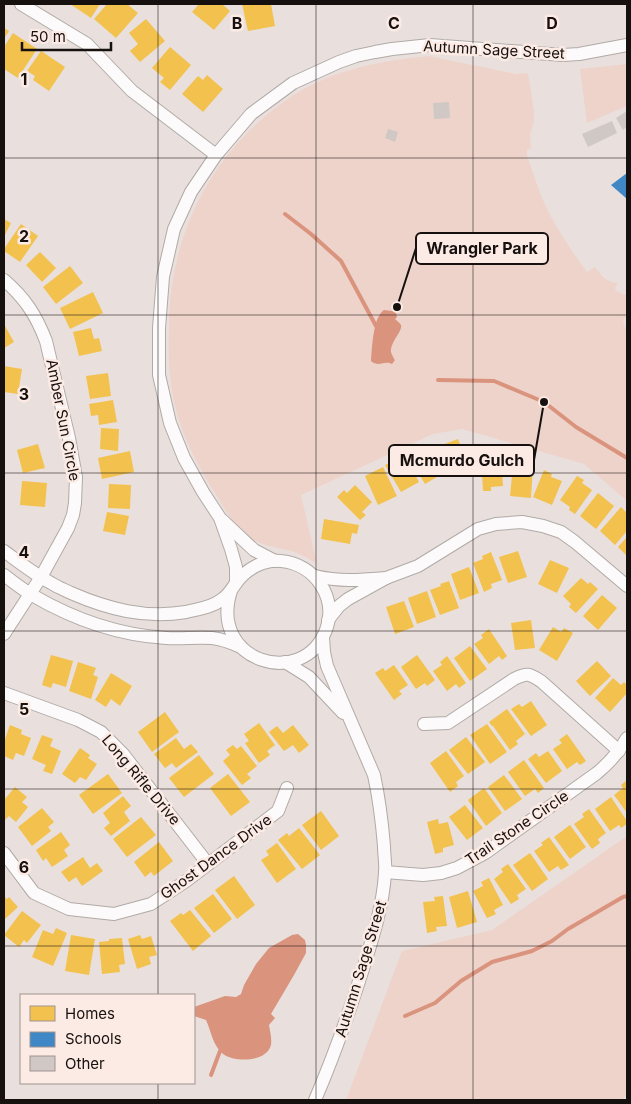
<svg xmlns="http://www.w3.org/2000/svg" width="631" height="1104" viewBox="0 0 631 1104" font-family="Inter,sans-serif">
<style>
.green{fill:#eed3cb}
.water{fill:#da947e}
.homes{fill:#f2c14e}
.schools{fill:#3f88c5}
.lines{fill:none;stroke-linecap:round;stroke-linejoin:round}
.stream{stroke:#da947e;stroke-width:4}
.building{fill:#cfc8c5}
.minor-casing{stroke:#b0aaa7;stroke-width:14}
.minor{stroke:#fcfafa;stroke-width:12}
.grid{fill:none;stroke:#16100f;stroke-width:1;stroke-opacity:0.55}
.labels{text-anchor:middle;stroke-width:5;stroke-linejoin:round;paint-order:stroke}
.street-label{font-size:15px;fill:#16100f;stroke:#fceae4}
.grid-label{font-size:16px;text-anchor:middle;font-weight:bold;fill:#16100f;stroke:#fceae4;stroke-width:5;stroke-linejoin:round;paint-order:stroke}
.leader{fill:none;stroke:#16100f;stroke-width:2}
.callout-dot{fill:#16100f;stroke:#fceae4;stroke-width:2}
.callout{fill:#fceae4;stroke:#16100f;stroke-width:2}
.callout-label{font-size:16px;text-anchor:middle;font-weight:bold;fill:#16100f}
</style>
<rect width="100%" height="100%" fill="#e9e0dd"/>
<!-- green -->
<g class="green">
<path d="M429,56L516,74L528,73L534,111V121L530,135L531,148L527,150V156C534,175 540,195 549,213C560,234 573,253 587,272L595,267C601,275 606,282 617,283V285L615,289L617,292L618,291L622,294L627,295V315L624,319L623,323L627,332V501L584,464L462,429L433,434L301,495L317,564C310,559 302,555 294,552C274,546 254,546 239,529C230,519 223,506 216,495C199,468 184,440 176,410C169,384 168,357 169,331C169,312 170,292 174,274C187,201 230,137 292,96C335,69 379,61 429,56Z"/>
<path d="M627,64V106L587,123L580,69Z"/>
<path d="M627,836V1092L623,1100H346L402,951L492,930Z"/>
</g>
<!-- water -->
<g class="water">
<path d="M384,310L392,311L396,313L397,317L395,319C397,321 399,322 401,325C403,331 390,342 391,352C391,353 394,359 395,360L392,364C384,360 379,368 371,361C372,348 373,317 384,310Z"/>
<path d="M298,934L305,940L306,945V953L294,975L271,1014L275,1018L269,1025C270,1031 272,1039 271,1045C267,1062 235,1063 223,1054C213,1046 211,1031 206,1020L194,1016V1007L225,996L236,997L241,994L244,985L256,964L269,948L292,935Z"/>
</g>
<!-- homes -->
<g class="homes">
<path d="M70,4H100L91,18Z"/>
<path d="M107,4H127L138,13L116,38L94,19Z"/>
<path d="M199,4H222L230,11L214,30L192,12Z"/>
<path d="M242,4H271L275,26L248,31Z"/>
<path d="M146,19L165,41L140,62L130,51L138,44L129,33Z"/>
<path d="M4,28L9,31L4,39Z"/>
<path d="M13,33L37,49L18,78L4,69V47Z"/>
<path d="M170,47L191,65L170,90L160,82L164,78L152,68Z"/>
<path d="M41,51L65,67L49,91L33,80L35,76L27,71Z"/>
<path d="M207,75L223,89L203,112L182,94L198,76L203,80Z"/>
<path d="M4,219L11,223L4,237Z"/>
<path d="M21,224L38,236L20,262L4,251V249Z"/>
<path d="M40,252L56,268L42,282L26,265Z"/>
<path d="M70,266L83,283L56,304L43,287Z"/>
<path d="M93,292L103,313L70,329L60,308Z"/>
<path d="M4,324L14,342L4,348Z"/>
<path d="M91,328L94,339L99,338L102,351L79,356L73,332Z"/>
<path d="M4,366L22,369L18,394L4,392Z"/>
<path d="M108,373L111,396L90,399L86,376Z"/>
<path d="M113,400L117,422L99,425L98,415L91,416L89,404Z"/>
<path d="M101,428L119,429L118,451L100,449Z"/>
<path d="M458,439L470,470L461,474L459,470L449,474L439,446Z"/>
<path d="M38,444L45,468L23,473L17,450Z"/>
<path d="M427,449L442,474L425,484L410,459Z"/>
<path d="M130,451L134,472L102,479L98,458Z"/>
<path d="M501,455L503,486L491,487V491H483L481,456Z"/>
<path d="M406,459L419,482L401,492L385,465L395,460L397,464Z"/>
<path d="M513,465L533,466L531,498L510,496Z"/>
<path d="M383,467L397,496L378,505L365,476Z"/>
<path d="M544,470L552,474L551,477L562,481L552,505L533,497Z"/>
<path d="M577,476L584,480L582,483L592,490L575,514L569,510L570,507L560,500Z"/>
<path d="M22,481L47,483L45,507L20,505Z"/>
<path d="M109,484L131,485L130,509L108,508Z"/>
<path d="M355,485L372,502L362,512L366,515L360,520L337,497L344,490L347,493Z"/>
<path d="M598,493L614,506L596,529L580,516Z"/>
<path d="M621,507L627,513V531L615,545L600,531Z"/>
<path d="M107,512L129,516L125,535L103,531Z"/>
<path d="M324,519L359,525L357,534L352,533L350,544L321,539Z"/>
<path d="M627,537V556L618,547Z"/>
<path d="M518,551L527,577L508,583L499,557Z"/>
<path d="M491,552L502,580L491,584L492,588L484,592L473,563L483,559L482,556Z"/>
<path d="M550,560L569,568L557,593L538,584Z"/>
<path d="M469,567L479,593L460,600L451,574Z"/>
<path d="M581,578L588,584L590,582L598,589L576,613L569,607L571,604L563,596Z"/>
<path d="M449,581L459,608L440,615L430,590L441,586L440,584Z"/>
<path d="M427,591L436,617L417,624L408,598Z"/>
<path d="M602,595L617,608L598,630L583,616Z"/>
<path d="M404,601L414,627L395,634L386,607Z"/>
<path d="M531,620L535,648L515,650L511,623Z"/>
<path d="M553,627L561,632L564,628L573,633L557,661L539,650Z"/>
<path d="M489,629L507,656L502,660L499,656L489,664L474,644L483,638L481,635Z"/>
<path d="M470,646L487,669L470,681L454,658Z"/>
<path d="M51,655L73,661L66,687L53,683L51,688L42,685Z"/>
<path d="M417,655L435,680L427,686L425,683L416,689L401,667Z"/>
<path d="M447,656L466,683L459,688L456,684L447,691L433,671L442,665L440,662Z"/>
<path d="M597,661L611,676L590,696L576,681Z"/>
<path d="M78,662L96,668L93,675L98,677L91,699L69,691Z"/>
<path d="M394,665L408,685L399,691L402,694L394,700L375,673L383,668L385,671Z"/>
<path d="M111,673L132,686L120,706L111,699L106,707L95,700Z"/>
<path d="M613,678L621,685L624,682L627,685V693L610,712L595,698Z"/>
<path d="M531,701L547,725L531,736L511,709L519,704L522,707Z"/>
<path d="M507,709L525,734L516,741L518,744L510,750L493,726H492L489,722Z"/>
<path d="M165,712L179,732L152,752L138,732Z"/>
<path d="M259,723L275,745L267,751L270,755L259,763L245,743L249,741L244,734Z"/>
<path d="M487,724L507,752L490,764L470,735Z"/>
<path d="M10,725L22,730L21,734L31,738L24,756L16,753L13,760L4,756V742Z"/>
<path d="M293,725L309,745L299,753L293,745L284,751L269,732L277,726L283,733Z"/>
<path d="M567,734L586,761L580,765L577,762L567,769L553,749L562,743L559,740Z"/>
<path d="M42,735L53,739L50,746L61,751L52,774L43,771L46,765L32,759Z"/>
<path d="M466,737L485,762L468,774L449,750Z"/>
<path d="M176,738L184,749L191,744L198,752L176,768L172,763L165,768L154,754Z"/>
<path d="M233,745L237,749L241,746L257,766L247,774L251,778L242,785L223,761L230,755L226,750Z"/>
<path d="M80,748L90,755L88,758L97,764L86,780L80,777L75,783L62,774Z"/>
<path d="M446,751L464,776L456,782L458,786L450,792L430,763Z"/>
<path d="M548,751L562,771L546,783L528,759L536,753L539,757Z"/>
<path d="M199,755L214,774L184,797L169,778Z"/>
<path d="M524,760L544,788L538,793L535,789L525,796L508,772Z"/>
<path d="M108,774L122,793L93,814L79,795Z"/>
<path d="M228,774L250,802L231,816L210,788Z"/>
<path d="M504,775L522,799L505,811L488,787Z"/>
<path d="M627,780V813L614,795L623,788L621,785Z"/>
<path d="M15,787L27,797L22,802L28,807L16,822L9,816L5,820L4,819V800Z"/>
<path d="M484,788L502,813L486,826L468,800Z"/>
<path d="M123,796L131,806L124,812L130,821L111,836L104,828L110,823L103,813Z"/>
<path d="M611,797L627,821V824L621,828L619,825L610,831L595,809Z"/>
<path d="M465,805L483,828L467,840L449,817Z"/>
<path d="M42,808L54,822L48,827L51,831L32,846L18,827Z"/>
<path d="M589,809L606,833L598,839L600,843L592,849L574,824L584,817L582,814Z"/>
<path d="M321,811L339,836L321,850L302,825Z"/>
<path d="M141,817L156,835L127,857L113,839Z"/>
<path d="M438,819L439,824L448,822L454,845L443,848V852L435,854L427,822Z"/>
<path d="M570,825L586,847L570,859L554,837Z"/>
<path d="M299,828L320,855L302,869L278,840L287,833L289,836Z"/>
<path d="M61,832L70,845L64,850L68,856L52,867L46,858L43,861L36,850Z"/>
<path d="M549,837L569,865L561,870L558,866L549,872L534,851L543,845L541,843Z"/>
<path d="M159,842L173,861L154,876L151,872L145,877L134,862Z"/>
<path d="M277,843L296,869L277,883L261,860L269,855L266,851Z"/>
<path d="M530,853L548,879L532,891L513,865Z"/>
<path d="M83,857L90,868L97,863L103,871L82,886L76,877L69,882L61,872Z"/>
<path d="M508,864L526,889L517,895L519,899L511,904L494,879L503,872L501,869Z"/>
<path d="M234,876L255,905L237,919L215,890Z"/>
<path d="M489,878L503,905L494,910L496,914L487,918L473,891L483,886L481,882Z"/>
<path d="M468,891L477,922L457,928L449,897Z"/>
<path d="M213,894L232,919L214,933L194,908Z"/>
<path d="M4,896L7,899L9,897L18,907L4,920Z"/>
<path d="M443,896L447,926L436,927L437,931L427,933L423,902L435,901L434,897Z"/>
<path d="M190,910L211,936L193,951L170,921L181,913L183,915Z"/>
<path d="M22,911L41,925L27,943L24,940L19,947L4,935Z"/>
<path d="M56,928L67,933L53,966L32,957L43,930L53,934Z"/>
<path d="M71,935L95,939L89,975L65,971Z"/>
<path d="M140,935L142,939L151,936L157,955L149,957L151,964L137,969L128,939Z"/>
<path d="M122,938L125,964L119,965L120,972L102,974L99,942L109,941V939Z"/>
</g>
<!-- schools -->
<path class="schools" d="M627,173V199L611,185Z"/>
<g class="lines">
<!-- stream -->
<g class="stream">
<path d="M285,214L311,234L341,261L376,326"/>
<path d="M438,380L494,381L544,402L576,427L627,458"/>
<path d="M405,1016L435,1003L461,981L492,962L532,951L552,941L568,929L623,897L627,896"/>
<path d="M211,1075L220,1051"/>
</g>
</g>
<!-- building -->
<g class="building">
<path d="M449,102L450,118L434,119L433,103Z"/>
<path d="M627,111V127L623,130L616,118Z"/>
<path d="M612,121L617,133L588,147L582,134Z"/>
<path d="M388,129L398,132L395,142L385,138Z"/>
</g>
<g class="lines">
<defs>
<g id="minor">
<path d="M21,4L87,44L132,91L216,155"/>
<path d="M4,280C25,298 36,315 46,341L69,438L76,477L75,503L73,515L68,528L41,577L4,634"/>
<path d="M222,520L254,550L275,561"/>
<path d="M4,551C19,562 34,574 51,583C57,587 65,590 71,593C108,609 145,619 186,612C198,609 211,608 221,600C228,596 231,590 236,583C246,569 264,559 281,561C315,564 338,598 326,630C303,690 208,662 231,591"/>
<path d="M4,575C13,582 22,589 32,595C73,619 117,635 166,638C181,639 196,637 212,638C222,639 232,643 241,647"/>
<path d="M315,576C340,582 361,580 386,578L348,599L339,606L328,620"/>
<path d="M386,578L418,566L478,529L496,524L522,522L543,526L561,532L575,542L627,586"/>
<path d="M236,583V567L231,549L220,518L203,492L184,458L170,423L159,375V328L163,277L174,229L191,192L216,155L251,114L293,83L339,62L356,56L375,52L392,49L430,45L563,55L579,54L627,45"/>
<path d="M285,662L309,677L343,713"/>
<path d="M4,693L78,720L101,732L123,754L208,864"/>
<path d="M424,724L448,723L514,679C528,672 530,674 542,682L619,751"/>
<path d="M4,853L34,893L69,909L114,914L151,904L186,881L278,811L287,788"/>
<path d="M385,872L423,875L441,873L457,868L485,853L597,773C609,763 619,752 627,738"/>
<path d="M315,1100C333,1058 348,1016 362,972C372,940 383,907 385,873C386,864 384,855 384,846C382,822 379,798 374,775L327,666L324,652L323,637"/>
</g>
</defs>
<!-- minor casing -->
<use href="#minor" class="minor-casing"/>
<!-- minor -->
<use href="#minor" class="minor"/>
</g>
<!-- grid -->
<path class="grid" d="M158,4V995M316,4V1100M473,4V1100M4,158H627M4,315H627M4,473H627M4,631H627M4,789H627M4,946H627M158,1083V1100"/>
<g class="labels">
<!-- street labels -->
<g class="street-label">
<text transform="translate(494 50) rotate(3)" y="5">Autumn Sage Street</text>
<text transform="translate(63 420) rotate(79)" y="5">Amber Sun Circle</text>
<text transform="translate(141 780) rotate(50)" y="5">Long Rifle Drive</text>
<text transform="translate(517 828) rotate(-34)" y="5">Trail Stone Circle</text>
<text transform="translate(216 857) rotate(-36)" y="5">Ghost Dance Drive</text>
<text transform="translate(361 969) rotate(-73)" y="5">Autumn Sage Street</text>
</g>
</g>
<g class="grid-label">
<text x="237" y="29">B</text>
<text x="394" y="29">C</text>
<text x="552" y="29">D</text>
<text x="24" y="85">1</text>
<text x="24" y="242">2</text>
<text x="24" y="400">3</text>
<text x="24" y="558">4</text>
<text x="24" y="715">5</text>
<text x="24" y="873">6</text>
</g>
<!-- callouts -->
<path class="leader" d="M397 307L416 248M544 402L534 460"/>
<g class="callout-dot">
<circle cx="397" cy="307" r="5"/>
<circle cx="544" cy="402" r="5"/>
</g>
<g class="callout">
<rect x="416" y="233" width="132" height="31" rx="5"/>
<rect x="389" y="445" width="145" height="31" rx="5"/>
</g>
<g class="callout-label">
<text x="482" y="254">Wrangler Park</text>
<text x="462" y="466">Mcmurdo Gulch</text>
</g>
<!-- border -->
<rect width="631" height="1104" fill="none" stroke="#16100f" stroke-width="10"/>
<!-- legend -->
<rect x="20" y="994" width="175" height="90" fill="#fceae4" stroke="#a0938f"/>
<rect x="30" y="1006" width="25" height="15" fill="#f2c14e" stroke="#a0938f"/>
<text x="65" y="1019" font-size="15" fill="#16100f">Homes</text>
<rect x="30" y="1032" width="25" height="15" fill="#3f88c5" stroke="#a0938f"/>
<text x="65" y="1044" font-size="15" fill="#16100f">Schools</text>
<rect x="30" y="1056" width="25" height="15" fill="#cfc8c5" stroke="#a0938f"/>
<text x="65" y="1069" font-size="15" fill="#16100f">Other</text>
<!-- scale -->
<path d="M22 42v8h89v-8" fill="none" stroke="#16100f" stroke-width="2.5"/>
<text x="30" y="42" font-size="15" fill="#16100f" stroke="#fceae4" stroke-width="4" paint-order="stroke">50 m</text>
</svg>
